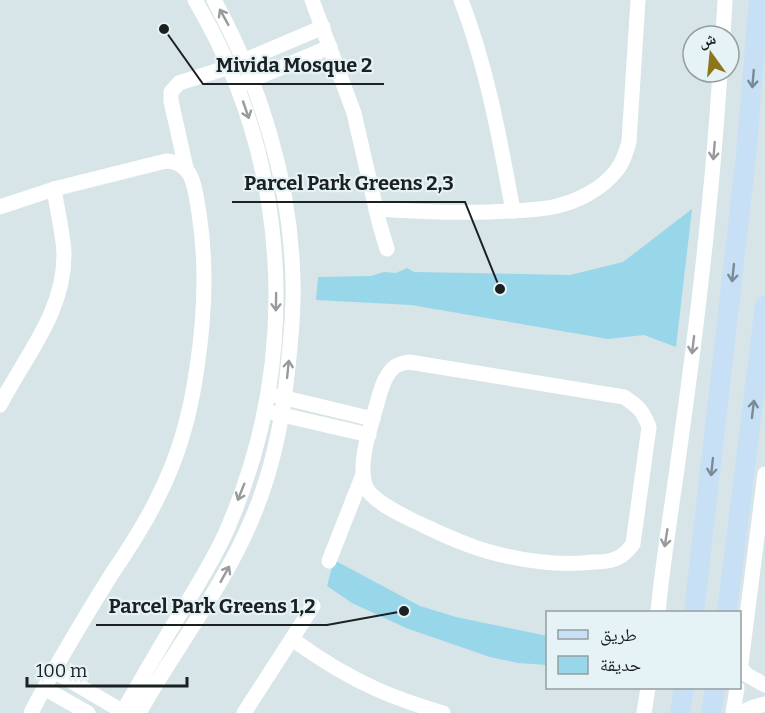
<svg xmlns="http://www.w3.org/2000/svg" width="765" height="713" viewBox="0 0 765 713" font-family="Bitter,'Noto Naskh Arabic',serif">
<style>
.green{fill:#98d7ea}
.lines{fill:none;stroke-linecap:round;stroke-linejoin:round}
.minor{stroke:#fff;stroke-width:15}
.major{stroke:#c7e0f6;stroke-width:20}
.oneway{stroke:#989b9b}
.oneway2{stroke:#7a8a96}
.leader{fill:none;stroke:#1b2021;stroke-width:2}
.callout-dot{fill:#1b2021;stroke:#e5f2f6;stroke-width:2}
.callout-label{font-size:20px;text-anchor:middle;font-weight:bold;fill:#1b2021;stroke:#e5f2f6;stroke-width:4.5;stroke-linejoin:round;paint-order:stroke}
</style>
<rect width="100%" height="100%" fill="#d7e4e8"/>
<!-- green -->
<g class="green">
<path d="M692,209L676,347L644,335L608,339L411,305L316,300L318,277L371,276L384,272L396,273L407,268L414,272L570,275L623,262Z"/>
<path d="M334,560L420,606L456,617L547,636V665L518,663L490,657L406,628L352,603L327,586Z"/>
</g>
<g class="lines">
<!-- minor -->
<g class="minor">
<path d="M312,0L354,113L379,222L387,249"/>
<path d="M461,0C487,67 500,140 513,211"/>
<path d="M723,36L725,0"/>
<path d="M242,84L330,47"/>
<path d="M186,168L171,101V92L179,83L229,67L323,27"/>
<path d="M0,207L54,189L166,161C195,162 195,191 199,213C207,265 205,315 197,367C191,412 179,456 158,497C145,524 128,550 111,575C83,620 55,666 31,713"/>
<path d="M376,209C421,212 466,214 511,211C526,210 542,210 557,206C578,201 602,189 616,171C623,163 626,152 629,142L638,0"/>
<path d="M409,362L624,397C639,407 643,411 649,427L633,544C628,551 621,558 612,560C606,562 600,562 594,562C559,566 523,561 490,552C463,545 438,532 414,521C400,514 372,501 366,487C357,465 370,429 376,407C380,393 385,369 400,364C400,364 408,362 409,362Z"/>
<path d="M277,396L373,419"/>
<path d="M0,405C25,356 65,312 64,253C63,233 57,209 54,189"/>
<path d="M274,413L369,435"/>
<path d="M329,561L362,477"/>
<path d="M658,612C663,559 672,507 679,454C697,327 712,200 720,72"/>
<path d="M292,639C318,658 347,676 376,689C398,699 420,706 443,713"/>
<path d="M740,667L747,675L765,685"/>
<path d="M54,671L125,713"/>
<path d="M740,671L765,474"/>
<path d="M44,688L88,713"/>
<path d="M122,713C140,682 158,650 177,619C194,591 212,563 226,532C302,359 291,163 195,0"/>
<path d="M139,713C175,648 222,590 251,521C272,473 283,419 288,367C291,339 294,310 293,281C291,183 261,86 214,0"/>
<path d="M244,713L313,606"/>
<path d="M644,713L648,688"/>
<path d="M733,713L737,688"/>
<path d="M740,713L751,708L765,704"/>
</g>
<!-- major -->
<g class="major">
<path d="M694,612L746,156L759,0"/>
<path d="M727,612L765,306"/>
<path d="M680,713L684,688"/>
<path d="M711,713L715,688"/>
</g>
</g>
<!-- one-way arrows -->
<defs><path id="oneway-shaft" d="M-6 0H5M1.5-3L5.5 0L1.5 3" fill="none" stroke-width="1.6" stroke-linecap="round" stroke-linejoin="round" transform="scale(1.5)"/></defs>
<g class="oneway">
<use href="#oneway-shaft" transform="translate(224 17) rotate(-119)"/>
<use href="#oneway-shaft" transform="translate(246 110) rotate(71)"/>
<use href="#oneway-shaft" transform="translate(714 151) rotate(95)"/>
<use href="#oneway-shaft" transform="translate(276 302) rotate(91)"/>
<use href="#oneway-shaft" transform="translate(693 345) rotate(97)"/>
<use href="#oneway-shaft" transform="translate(288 369) rotate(-84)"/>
<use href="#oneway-shaft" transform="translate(241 492) rotate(112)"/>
<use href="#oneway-shaft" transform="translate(666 538) rotate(99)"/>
<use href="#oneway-shaft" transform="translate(225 574) rotate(-61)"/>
</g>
<g class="oneway2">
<use href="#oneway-shaft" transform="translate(753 79) rotate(95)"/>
<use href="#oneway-shaft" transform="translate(733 273) rotate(96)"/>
<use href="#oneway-shaft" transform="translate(753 409) rotate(-83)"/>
<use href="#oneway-shaft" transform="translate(712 467) rotate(96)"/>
</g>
<!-- callouts -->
<path class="leader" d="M164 29L203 84H384M500 289L465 202H232M404 611L327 625H96"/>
<g class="callout-dot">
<circle cx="164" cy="29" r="6"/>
<circle cx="500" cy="289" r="6"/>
<circle cx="404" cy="611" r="6"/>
</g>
<g class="callout-label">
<text x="294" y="72">Mivida Mosque 2</text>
<text x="349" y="190">Parcel Park Greens 2,3</text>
<text x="212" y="613">Parcel Park Greens 1,2</text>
</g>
<!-- legend -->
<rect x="546" y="611" width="195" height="78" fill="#e5f2f6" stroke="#949ea1" stroke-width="1.5"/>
<rect x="558" y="630" width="30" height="9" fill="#c7e0f6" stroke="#949ea1" stroke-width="1.5"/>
<text x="600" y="641" font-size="18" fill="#1b2021">طريق</text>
<rect x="558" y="656" width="30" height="18" fill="#98d7ea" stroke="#949ea1" stroke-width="1.5"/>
<text x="600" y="671" font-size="18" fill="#1b2021">حديقة</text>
<!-- north arrow -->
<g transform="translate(711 54) rotate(345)"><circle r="28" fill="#e5f2f6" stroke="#949ea1" stroke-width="1.5"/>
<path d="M0-4.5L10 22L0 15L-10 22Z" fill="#8d761a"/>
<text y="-9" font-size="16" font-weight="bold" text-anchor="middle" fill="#1b2021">ش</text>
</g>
<!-- scale -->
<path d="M27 677v9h160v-9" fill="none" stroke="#1b2021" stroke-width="3"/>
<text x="36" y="677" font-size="18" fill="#1b2021" stroke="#e5f2f6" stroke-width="4.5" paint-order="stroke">100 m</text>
</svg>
